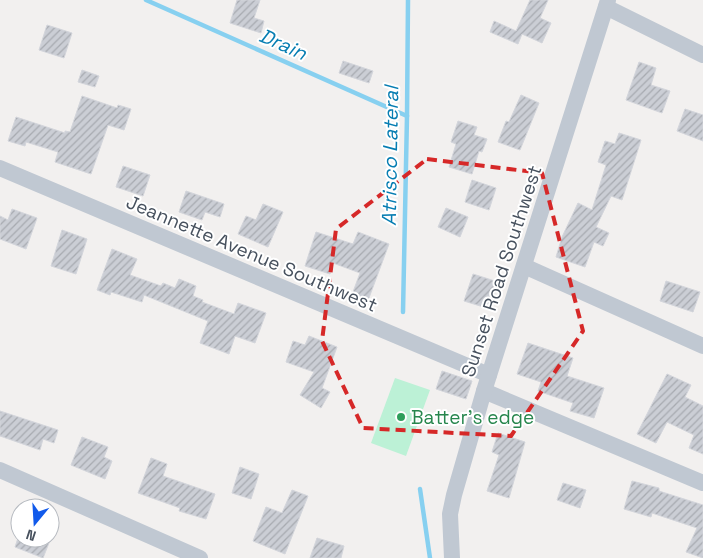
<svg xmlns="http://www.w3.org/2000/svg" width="703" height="558" viewBox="0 0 703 558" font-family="'Space Grotesk',sans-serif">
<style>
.grass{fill:#bcf1d6}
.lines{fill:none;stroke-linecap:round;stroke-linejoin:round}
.stream{stroke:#87d0f0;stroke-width:4.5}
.building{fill:url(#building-hatch);stroke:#d3d5db}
.minor{stroke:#c0c8d2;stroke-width:16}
.marked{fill:none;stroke:#d62828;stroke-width:4;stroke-dasharray:10 6;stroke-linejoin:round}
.leisure-dot{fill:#2e9e5b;stroke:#fff;stroke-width:2}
.labels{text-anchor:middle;stroke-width:4;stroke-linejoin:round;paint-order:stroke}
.street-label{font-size:19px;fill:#47515e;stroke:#fff}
.leisure-label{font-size:19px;fill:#27864d;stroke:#fff;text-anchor:start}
.water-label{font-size:20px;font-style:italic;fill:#067db2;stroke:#fff}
</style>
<defs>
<pattern id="building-hatch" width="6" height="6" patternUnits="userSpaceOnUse" patternTransform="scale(1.25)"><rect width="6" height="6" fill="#cbced5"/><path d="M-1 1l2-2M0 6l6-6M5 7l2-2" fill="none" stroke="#a7aab0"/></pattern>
</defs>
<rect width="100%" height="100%" fill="#f2f0ef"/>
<!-- grass -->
<path class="grass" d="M395,378L430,390L406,456L371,443Z"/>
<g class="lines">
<!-- stream -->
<g class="stream">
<path d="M146,0L407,116"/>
<path d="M403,312L407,116L408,0"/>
<path d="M420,489L430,558"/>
</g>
</g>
<!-- building -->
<g class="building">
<path d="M237,0H260L254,18L264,21L261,33L230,23Z"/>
<path d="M530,0H548L540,18L551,23L542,43L522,34L518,44L490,32L494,21L516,31Z"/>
<path d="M47,25L72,33L64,58L39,50Z"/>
<path d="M343,61L373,71L369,83L339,73Z"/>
<path d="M639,62L656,68L651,85L670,91L662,113L626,100Z"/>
<path d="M82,70L99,76L95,87L78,82Z"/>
<path d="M521,95L539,103L520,150L498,142L506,121L509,122Z"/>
<path d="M82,96L117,108L118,105L131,109L124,130L108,125L91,174L55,162L58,152L26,142L25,146L8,141L16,117L65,133V131L70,132Z"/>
<path d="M685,109L703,115V141L677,131Z"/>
<path d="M458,121L477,127L474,135L487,139L482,152L479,151L472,174L449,167L456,144L451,142Z"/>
<path d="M619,133L641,140L622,200L611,196L596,227L609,233L603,246L594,242L585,267L556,257L562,237L578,203L592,210L606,165L598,162L605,141L615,144Z"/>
<path d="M123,166L150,175L143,196L116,187Z"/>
<path d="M472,180L496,188L489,210L465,202Z"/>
<path d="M186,191L224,204L220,217L205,212L202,220L179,212Z"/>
<path d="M263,204L283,212L268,247L238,234L246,216L256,220Z"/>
<path d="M446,208L468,217L460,237L438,227Z"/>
<path d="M12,209L37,218L26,249L0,239V216L8,220Z"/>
<path d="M62,230L87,239L76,274L51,266Z"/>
<path d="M316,232L353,244L358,232L389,244L366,306L350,300L360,273L333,263L330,274L305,266Z"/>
<path d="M112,249L137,259L130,275L161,286L163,283L175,288L179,279L196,286L193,296L203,300L202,302L234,314L238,303L266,313L255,343L235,336L229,354L200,343L208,321L144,295L142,302L111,292L110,295L97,290Z"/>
<path d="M473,274L498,282L490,309L464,301Z"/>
<path d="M666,281L700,292L693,312L660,301Z"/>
<path d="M309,336L337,347L322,388L330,392L321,408L300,395L314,372L286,362L293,341L305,345Z"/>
<path d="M528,343L573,358L567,376L604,388L594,418L570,411L573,403L538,391L541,382L517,374Z"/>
<path d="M442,371L472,381L466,399L436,389Z"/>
<path d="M667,374L691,385L685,397L703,406V454L689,448L694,435L667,422L656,443L637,434Z"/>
<path d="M0,411L58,430L54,443L43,439L40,450L0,436Z"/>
<path d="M498,433L525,442L509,498L487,491L499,455L492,452Z"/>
<path d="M82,437L108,447L104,457L112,461L105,479L71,465Z"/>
<path d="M151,458L167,464L163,476L215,494L206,519L179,511L180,508L138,493Z"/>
<path d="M240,467L259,474L251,499L232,493Z"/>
<path d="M632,481L659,488V491L703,505V558L686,552L697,528L652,513L651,517L624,509Z"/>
<path d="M563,483L586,490L580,508L557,500Z"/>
<path d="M292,490L308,496L285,554L253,541L266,507L282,513Z"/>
<path d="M18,538H51L43,558L15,547Z"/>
<path d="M317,538L344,546L341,558H310Z"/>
</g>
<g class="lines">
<!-- minor -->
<g class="minor">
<path d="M606,7L703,55"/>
<path d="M0,168L489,375"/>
<path d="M524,266L703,346"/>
<path d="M484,391L703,483"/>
<path d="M0,470L200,558"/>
<path d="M452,558L450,514L454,495L484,391L608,0"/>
</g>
</g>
<!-- marked area -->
<path class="marked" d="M427,159L542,173L583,331L511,436L363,428L322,341L336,229Z"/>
<!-- markers -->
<circle class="leisure-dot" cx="401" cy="417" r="5"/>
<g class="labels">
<!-- street labels -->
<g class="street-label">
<text transform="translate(252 253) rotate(23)" y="7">Jeannette Avenue Southwest</text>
<text transform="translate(501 271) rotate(-72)" y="7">Sunset Road Southwest</text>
</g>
<!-- leisure labels -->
<g class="leisure-label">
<text x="411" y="424">Batter's edge</text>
</g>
<!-- water labels -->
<g class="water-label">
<text transform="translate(283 44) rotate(24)" y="7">Drain</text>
<text transform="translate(390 156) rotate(-89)" y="7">Atrisco Lateral</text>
</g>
</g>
<!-- north arrow -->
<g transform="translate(35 523) rotate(198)"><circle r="24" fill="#ffffff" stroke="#b5b9bf"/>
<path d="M0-4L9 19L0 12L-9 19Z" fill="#115aeb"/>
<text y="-8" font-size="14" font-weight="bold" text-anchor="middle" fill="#47515e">N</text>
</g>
</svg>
